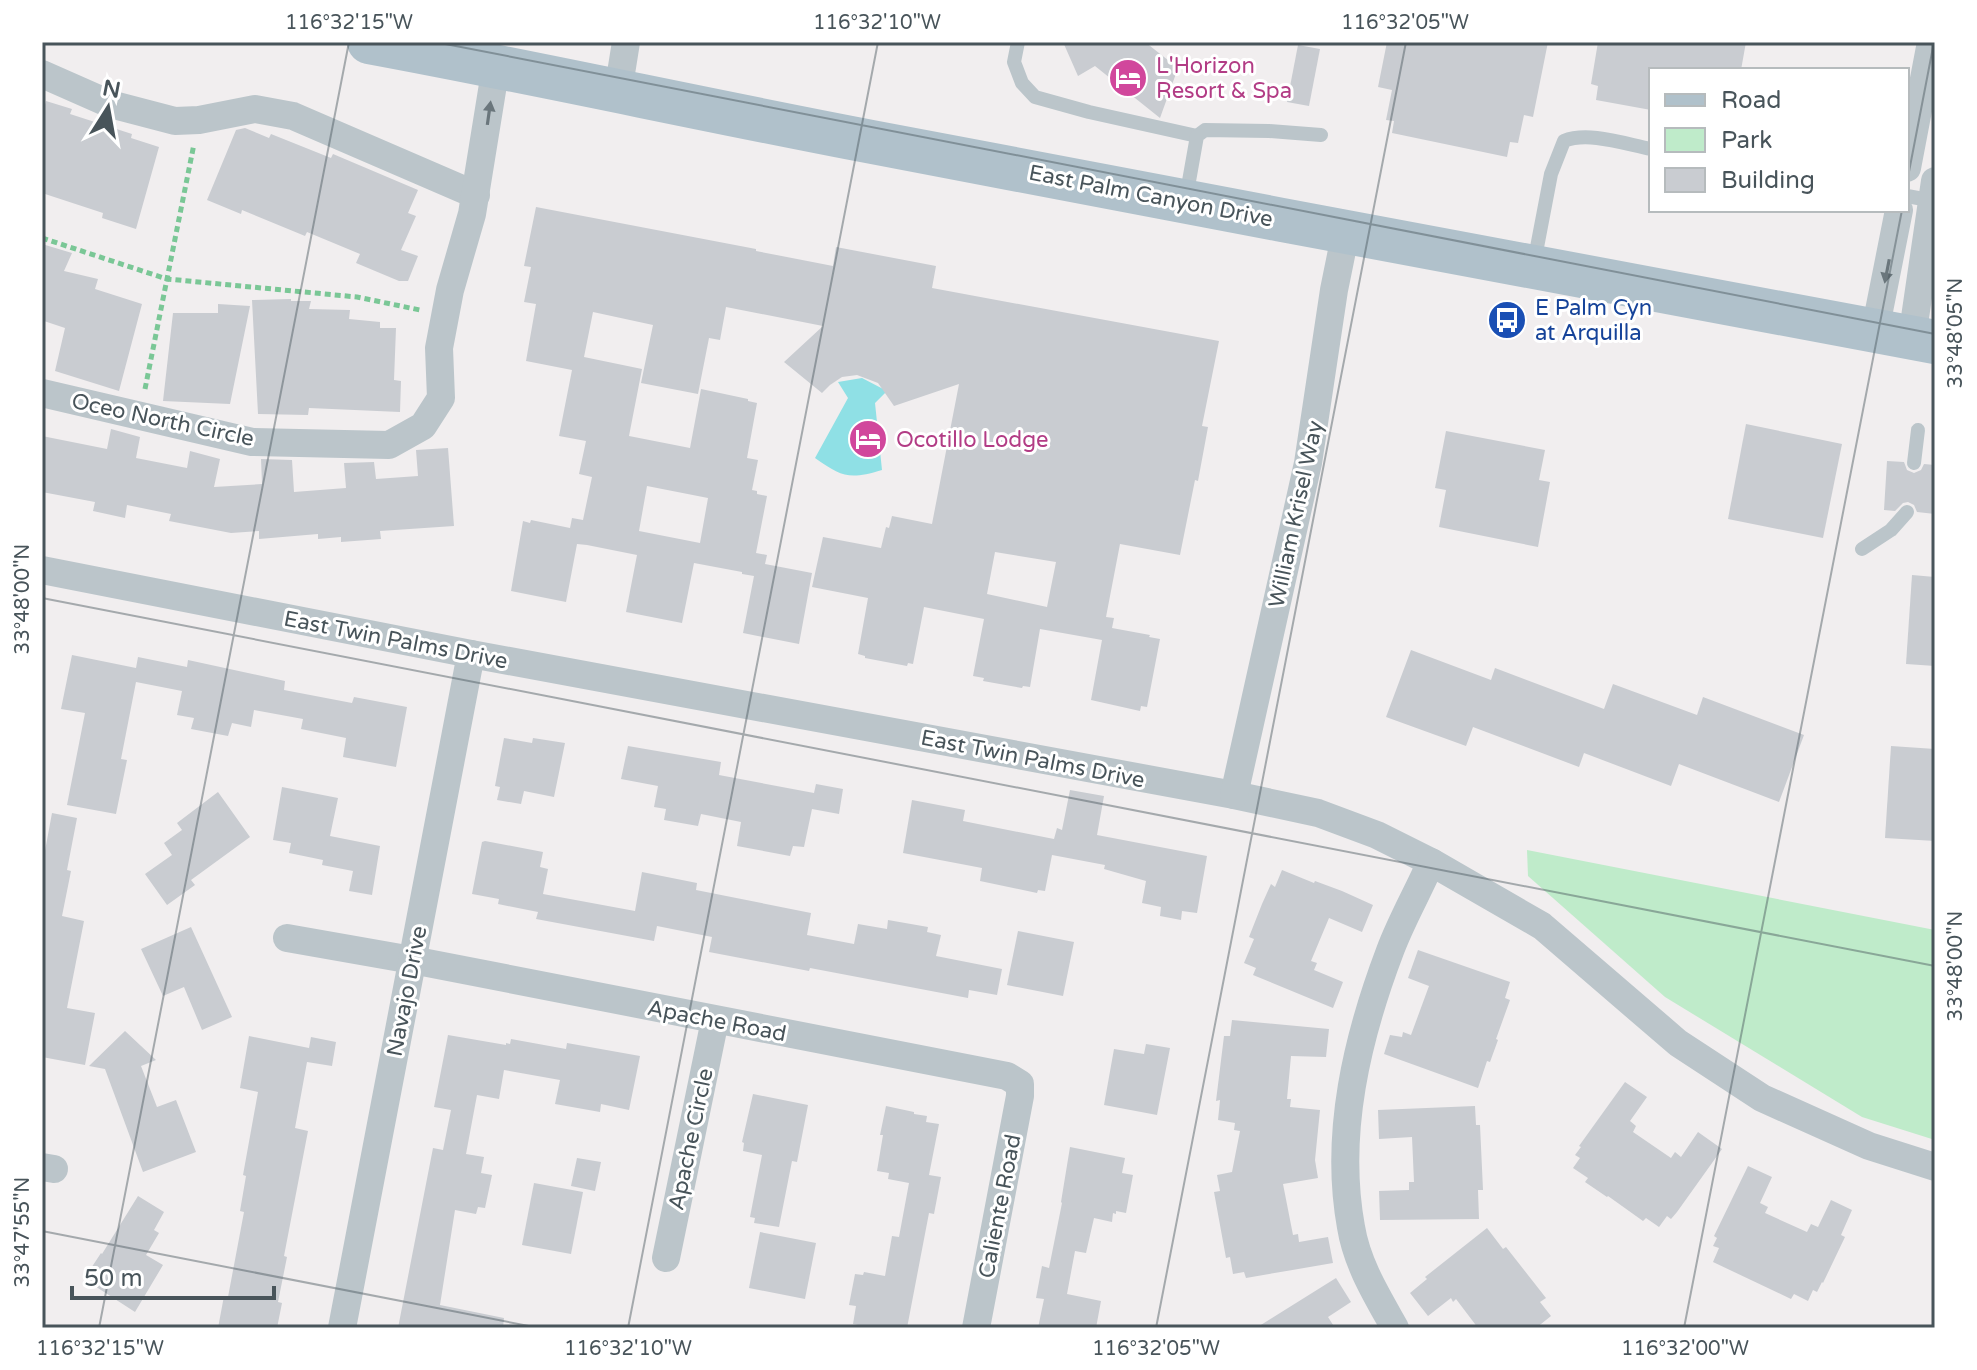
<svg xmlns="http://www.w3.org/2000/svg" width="1977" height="1370" viewBox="0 0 1977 1370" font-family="'Varela Round',sans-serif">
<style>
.green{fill:#bfebca}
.water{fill:#8fe0e5}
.building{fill:#c9ccd1;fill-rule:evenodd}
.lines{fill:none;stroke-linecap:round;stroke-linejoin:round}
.path{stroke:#7ac796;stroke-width:5;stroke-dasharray:6 4;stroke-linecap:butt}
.service{stroke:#bbc5ca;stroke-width:14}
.minor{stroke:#bbc5ca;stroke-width:28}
.primary{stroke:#b0c1cb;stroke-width:44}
.oneway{fill:#6a767c}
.ticks{fill:none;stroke:#48545a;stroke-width:2;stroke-opacity:0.45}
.labels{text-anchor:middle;stroke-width:6;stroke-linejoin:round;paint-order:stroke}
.hotel-label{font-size:22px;fill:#b23c85;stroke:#fff;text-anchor:start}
.street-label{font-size:22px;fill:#48545a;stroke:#fff}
.transit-label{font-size:22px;fill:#164399;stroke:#fff;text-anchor:start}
.neatline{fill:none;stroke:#48545a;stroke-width:3}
.ticks-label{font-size:20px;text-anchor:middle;fill:#48545a}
</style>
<rect width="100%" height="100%" fill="#f1eeef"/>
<!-- green -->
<path class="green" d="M1527,850L1935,930V1140L1862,1117L1665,997L1528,876Z"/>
<!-- water -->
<path class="water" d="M862,378L887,391L875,403L882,470C849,480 842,477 815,458L848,398L838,382Z"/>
<!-- building -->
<g class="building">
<path d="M1063,42H1145L1178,68L1160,118L1095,66L1078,76Z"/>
<path d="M1387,42H1548L1533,117L1524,115L1518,143L1510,142L1507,157L1392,133L1394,121L1386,120L1392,90L1378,87Z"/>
<path d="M1598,42H1746L1741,70H1651V110L1596,100L1598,86L1591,84Z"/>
<path d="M1298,45L1320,49L1309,106L1287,102Z"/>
<path d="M46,101L72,109L70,114L132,134L131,138L159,147L136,229L102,218L103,213L42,193V116Z"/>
<path d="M245,128L269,138L271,134L331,158L333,154L418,190L408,213L416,216L401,250L418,256L408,281H399L356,263L360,254L307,232L305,236L242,210L241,214L207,200L236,130Z"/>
<path d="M536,207L756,249V251L833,266L836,247L936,266L932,288L1219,341L1202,426L1208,427L1198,481L1195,480L1180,555L1120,544L1106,617L1114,618L1112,628L1150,635L1149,637L1160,639L1147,707L1141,706L1140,711L1091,700L1102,640L1040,629L1030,687L1023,686L1022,688L983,681L984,678L973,676L984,619L924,607L913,664L908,663L907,666L865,658V656L858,654L868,598L812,587L823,537L881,548L886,527L889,528L892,516L932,524L959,384L894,406L878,383L857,375L842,377L830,385L822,393L784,362L823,326L726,307L720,340L709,338L698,394L641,383L653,325L593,312L584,357L642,369L629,436L690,448L701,389L748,399V401L757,403L747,458L758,460L752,490L757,491V494L767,496L756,553L767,555L765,564L812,573L799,644L743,633L754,576L742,574V572L694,563L682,623L626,612L637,555L587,545L577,544L566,602L511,591L523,521L530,523L531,520L570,528L572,518L583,520L592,477L579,474L586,441L559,436L572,370L526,361L536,304L524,302L531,267L524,266ZM647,486L708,498L700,543L639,531ZM995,552L1056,562L1047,607L987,594Z"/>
<path d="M42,244L72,253L64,271L98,279L95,289L142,304L119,391L55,371L65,328L44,321L42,324Z"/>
<path d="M291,299V301H311L309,309L350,310L349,319L380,322V328H396L394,380L401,381L400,412L309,408L308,415L258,414L252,300Z"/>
<path d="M218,304L250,306L230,404L163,401L173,313H218Z"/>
<path d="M1746,424L1842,444L1823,538L1728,519Z"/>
<path d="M111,429L140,437L136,458L187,468L190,451L220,459L214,487L262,484L261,459L292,460L294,492L346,488L344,463L374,462L376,479L418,476L416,450L448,448L454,526L380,531L381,539L341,542V537L318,539V534L259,539V531L231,533L169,521L171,514L127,505L125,518L93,511L95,502L42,492V436L107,449Z"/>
<path d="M1446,431L1545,450L1539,480L1550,482L1538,547L1439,527L1446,490L1435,488Z"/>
<path d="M1887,461L1904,462L1907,470L1914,473L1921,470L1924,464L1935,465V514L1917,512L1914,505L1908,502L1903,503L1895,511L1884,510Z"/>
<path d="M1912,575L1935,577V666L1906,664Z"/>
<path d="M1411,650L1491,680L1495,668L1604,709L1613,684L1697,715L1703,697L1804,735L1779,802L1679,764L1671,786L1584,753L1579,767L1473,727L1466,746L1386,717Z"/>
<path d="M72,655L136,668L138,657L187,667L188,660L285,681L284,690L352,703L354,697L407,707L396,767L343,757L346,738L301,729L303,719L254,710L251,727L232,723L228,736L191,729L194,718L177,715L182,691L136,682L121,759L127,760L116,814L67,805L85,713L61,709Z"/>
<path d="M504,738L532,743L533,738L565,743L554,797L524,791L521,804L497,800L500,787L495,786Z"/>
<path d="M628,746L721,762L719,775L814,793L816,784L843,789L839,814L812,809L804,847L793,846L790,856L737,846L741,822L701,814L698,826L664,820L666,809L654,807L658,786L621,779Z"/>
<path d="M1891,746L1935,749V841L1885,838Z"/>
<path d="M282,787L338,798L330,836L380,846L372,895L349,891L353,871L322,865L323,860L289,853L291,843L273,840Z"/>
<path d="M1070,790L1104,796L1097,835L1207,856L1197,913L1182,911L1181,920L1160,916L1161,907L1142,903L1146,881L1104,869L1105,865L1052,855L1045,891L1038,890L1037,893L980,881L982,868L903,853L912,800L965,810L963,821L1054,839L1057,828L1062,830Z"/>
<path d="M218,792L250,837L191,880L195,885L167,905L145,874L172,855L164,843L182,830L177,823Z"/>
<path d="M52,813L77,818L67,870L71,871L62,916L84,921L67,1008L95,1013L85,1065L42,1057V867Z"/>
<path d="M485,841L543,852L540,867L548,869L543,894L635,911L642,872L697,883L696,890L811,913L807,935L854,944L858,924L887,929L888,920L928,927L927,932L941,935L936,956L1002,969L997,995L969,990L968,998L810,968L809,971L709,952L712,937L657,926L654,941L536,919L538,912L498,904L499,899L472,894L482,842Z"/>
<path d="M1282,870L1314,883L1315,881L1342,891L1373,905L1362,932L1329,918L1311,961L1317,963L1314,970L1343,982L1333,1008L1253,975L1256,968L1244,963L1254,939L1249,937L1262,904L1271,884L1275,887Z"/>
<path d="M191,927L232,1017L202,1030L184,987L163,996L141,949Z"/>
<path d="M1018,931L1074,942L1063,996L1007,985Z"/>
<path d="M1418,950L1510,982L1505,998L1510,1000L1496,1039L1498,1040L1490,1062L1487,1061L1478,1088L1384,1054L1390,1035L1402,1037L1403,1032L1411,1035L1429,986L1408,978Z"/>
<path d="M1232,1020L1329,1029L1326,1057L1291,1056L1287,1099H1291L1290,1107L1320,1110L1315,1160L1318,1178L1283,1184L1293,1235L1298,1234L1299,1242L1328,1237L1333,1263L1246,1278L1244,1272L1233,1274L1230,1257L1226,1258L1214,1192L1220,1191L1217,1175L1232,1172L1240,1131L1234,1130L1235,1123L1218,1120L1220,1100L1216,1101L1224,1036H1230Z"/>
<path d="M125,1031L156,1060L141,1066L157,1107L176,1100L196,1152L143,1172L105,1069L89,1066Z"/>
<path d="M448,1035L506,1045V1043L510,1044L511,1039L566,1049L567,1043L640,1056L629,1110L601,1104L600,1112L555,1104L560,1080L504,1070L499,1099L477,1095L466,1154L484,1157L481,1173L492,1175L485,1208L478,1207L476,1214L455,1210L440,1305L504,1318L503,1328H398L433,1148L443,1150L451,1110L434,1107Z"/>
<path d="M249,1036L309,1048L311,1037L336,1042L332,1066L307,1062L295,1128L308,1131L284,1256L287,1257L278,1302L282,1303L277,1328H218L224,1296L228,1297L244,1212L240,1211L246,1176L243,1175L258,1092L240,1088Z"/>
<path d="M1146,1044L1170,1048L1157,1115L1104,1105L1114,1049L1144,1054Z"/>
<path d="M1625,1082L1647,1097L1630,1121L1636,1126L1633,1132L1671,1158L1675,1152L1681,1157L1698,1132L1722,1149L1677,1212L1671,1219L1667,1216L1659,1227L1646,1218L1643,1221L1608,1196L1607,1197L1585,1182L1588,1178L1573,1168L1580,1158L1575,1155L1581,1147L1579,1146Z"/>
<path d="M753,1094L808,1105L797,1162L792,1161L779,1227L754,1223L755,1218L750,1217L762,1155L743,1151L744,1143L742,1142Z"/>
<path d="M886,1106L914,1112V1114L927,1116L926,1122L939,1124L929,1175L941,1177L934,1214L929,1213L907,1328H873L853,1324L856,1306L849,1305L855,1274L863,1275L864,1272L885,1276L892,1236L899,1237L909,1183L888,1179L889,1173L877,1171L883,1135H880Z"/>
<path d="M1475,1106L1476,1125H1480L1483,1190H1478L1479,1219L1380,1220L1379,1191L1409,1190V1182H1414L1412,1137L1379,1139L1378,1110Z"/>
<path d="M1070,1147L1125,1158L1122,1173L1133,1175L1126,1213L1116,1211V1214L1113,1213L1112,1222L1094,1218L1086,1253L1075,1251L1067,1294L1101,1301L1096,1328H1038L1044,1299L1036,1298L1042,1266L1049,1268L1062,1203L1061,1202Z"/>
<path d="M577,1158L601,1162L595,1191L571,1186Z"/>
<path d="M1748,1166L1772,1177L1760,1203L1768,1207L1765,1213L1807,1232L1811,1224L1818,1227L1831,1200L1852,1210L1841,1235L1845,1237L1823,1283L1822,1282L1817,1292L1813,1290L1808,1301L1794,1294L1791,1299L1713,1262L1719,1248L1713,1246L1717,1238L1714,1236Z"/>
<path d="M534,1183L583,1192L571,1254L522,1245Z"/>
<path d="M138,1196L164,1212L154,1230L159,1233L146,1255L163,1265L135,1312L84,1279L101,1253L102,1254Z"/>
<path d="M1487,1228L1503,1249L1506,1247L1546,1298L1540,1302L1551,1316L1536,1328H1478L1456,1299L1453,1302L1451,1298L1428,1316L1410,1293L1427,1279L1425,1277Z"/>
<path d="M760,1232L816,1243L805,1299L749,1288Z"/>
<path d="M1336,1278L1351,1302L1328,1317L1335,1328H1256Z"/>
</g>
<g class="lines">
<!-- path -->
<g class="path">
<path d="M42,238L167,279L357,297L420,310"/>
<path d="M145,389L194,144"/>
</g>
<!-- service -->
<g class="service">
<path d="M1018,42L1014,62L1022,83L1035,97L1089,112L1197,136"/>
<path d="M1907,196L1934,201"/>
<path d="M1186,198L1197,136L1205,130L1269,131L1321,135"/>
<path d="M1534,263L1551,174L1564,141C1588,131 1625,144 1651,149"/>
<path d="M1914,463L1918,430"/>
<path d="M1862,549L1891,530L1907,512"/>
</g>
<!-- minor -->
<g class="minor">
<path d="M42,74L110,104L175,121L199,120L255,109L293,116L476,195"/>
<path d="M618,92L626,42"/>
<path d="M1907,168L1931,42"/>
<path d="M1875,331L1899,210"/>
<path d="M1912,338L1935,181"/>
<path d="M42,393L252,442L389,445L423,426L441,398L439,348L450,290L472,214L496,66"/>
<path d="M42,570L471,654L1234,795L1318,813L1377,835L1431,862L1542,926L1678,1043L1762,1098L1869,1146L1935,1167"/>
<path d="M1234,795L1308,463L1334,290L1346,231"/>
<path d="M287,938L412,960L1007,1076L1020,1084V1096L976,1328"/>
<path d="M42,1167L54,1169"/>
<path d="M666,1258L715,1020"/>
<path d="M342,1328L471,654"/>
<path d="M1395,1328C1377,1296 1357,1264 1351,1227C1334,1134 1357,1038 1390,951C1401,921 1418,892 1431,862"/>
</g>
<!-- primary -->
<path class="primary" d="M369,42C537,73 704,110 872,142C1226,210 1581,276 1935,342"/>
</g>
<!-- one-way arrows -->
<defs><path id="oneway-solid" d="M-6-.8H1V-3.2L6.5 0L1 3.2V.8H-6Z" transform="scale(2)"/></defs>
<g class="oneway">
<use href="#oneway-solid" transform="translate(489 113) rotate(-82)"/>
<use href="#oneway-solid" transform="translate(1887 271) rotate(101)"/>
</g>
<!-- ticks -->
<path class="ticks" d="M435,42L1935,334M1907,182L1934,42M42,598L1935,966M42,1231L539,1328M99,1328L349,42M628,1328L878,42M1156,1328L1406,42M1684,1328L1902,210"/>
<!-- icons -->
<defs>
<symbol id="hotel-disc" viewBox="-11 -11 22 22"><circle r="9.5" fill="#d1479c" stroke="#fff"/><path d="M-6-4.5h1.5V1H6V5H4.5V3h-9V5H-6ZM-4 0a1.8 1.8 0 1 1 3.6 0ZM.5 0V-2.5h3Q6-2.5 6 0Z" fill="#fff"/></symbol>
<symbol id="bus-disc" viewBox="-11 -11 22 22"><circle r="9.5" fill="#1a4fb4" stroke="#fff"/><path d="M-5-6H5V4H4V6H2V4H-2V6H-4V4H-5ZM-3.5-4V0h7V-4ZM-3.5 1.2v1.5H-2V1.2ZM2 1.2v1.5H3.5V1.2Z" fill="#fff"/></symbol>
</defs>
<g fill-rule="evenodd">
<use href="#hotel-disc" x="1106" y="56" width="44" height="44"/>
<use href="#bus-disc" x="1485" y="298" width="44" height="44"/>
<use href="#hotel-disc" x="846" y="417" width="44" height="44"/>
</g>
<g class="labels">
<!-- hotel labels -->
<g class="hotel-label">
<text x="1156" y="73">L'Horizon<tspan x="1156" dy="25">Resort &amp; Spa</tspan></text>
<text x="896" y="447">Ocotillo Lodge</text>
</g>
<!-- street labels -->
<g class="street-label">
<text transform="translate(1151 195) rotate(11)" y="8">East Palm Canyon Drive</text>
<text transform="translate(163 419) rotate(12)" y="8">Oceo North Circle</text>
<text transform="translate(1295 514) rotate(-78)" y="8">William Krisel Way</text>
<text transform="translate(396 639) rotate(11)" y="8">East Twin Palms Drive</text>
<text transform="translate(1033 758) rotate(11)" y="8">East Twin Palms Drive</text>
<text transform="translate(406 991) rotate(-79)" y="8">Navajo Drive</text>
<text transform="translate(717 1020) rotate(11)" y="8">Apache Road</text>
<text transform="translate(690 1139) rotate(-78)" y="8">Apache Circle</text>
<text transform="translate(999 1206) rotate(-79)" y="8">Caliente Road</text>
</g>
<!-- transit labels -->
<g class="transit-label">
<text x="1535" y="315">E Palm Cyn<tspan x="1535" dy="25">at Arquilla</tspan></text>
</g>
</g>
<!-- border -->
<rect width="1977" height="1370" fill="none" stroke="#ffffff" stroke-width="88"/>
<!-- legend -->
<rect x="1649" y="68" width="260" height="144" fill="#ffffff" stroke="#b6bbbd" stroke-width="2"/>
<rect x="1665" y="94" width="40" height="12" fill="#b0c1cb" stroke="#b6bbbd" stroke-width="2"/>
<text x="1721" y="108" font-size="24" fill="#48545a">Road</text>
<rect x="1665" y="128" width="40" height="24" fill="#bfebca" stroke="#b6bbbd" stroke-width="2"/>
<text x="1721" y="148" font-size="24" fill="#48545a">Park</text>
<rect x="1665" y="168" width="40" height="24" fill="#c9ccd1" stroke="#b6bbbd" stroke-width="2"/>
<text x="1721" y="188" font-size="24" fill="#48545a">Building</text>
<!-- north arrow -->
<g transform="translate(108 108) rotate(11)" stroke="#ffffff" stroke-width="6" paint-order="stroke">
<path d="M0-6L14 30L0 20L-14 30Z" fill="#48545a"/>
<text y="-12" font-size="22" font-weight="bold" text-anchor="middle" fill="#48545a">N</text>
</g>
<!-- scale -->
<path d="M72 1286v12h202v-12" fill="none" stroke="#48545a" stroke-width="4"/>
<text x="84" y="1286" font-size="24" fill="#48545a" stroke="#ffffff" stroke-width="6" paint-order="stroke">50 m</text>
<rect x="44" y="44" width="1889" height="1282" class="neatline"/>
<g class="ticks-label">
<text x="349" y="29">116°32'15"W</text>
<text x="877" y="29">116°32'10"W</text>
<text x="1405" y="29">116°32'05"W</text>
<text transform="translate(1955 333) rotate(-90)" y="7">33°48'05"N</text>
<text transform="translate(22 599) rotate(-90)" y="7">33°48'00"N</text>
<text transform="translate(1955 966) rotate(-90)" y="7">33°48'00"N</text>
<text transform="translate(22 1232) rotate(-90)" y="7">33°47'55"N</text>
<text x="100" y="1355">116°32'15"W</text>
<text x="628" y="1355">116°32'10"W</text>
<text x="1156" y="1355">116°32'05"W</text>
<text x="1685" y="1355">116°32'00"W</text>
</g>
</svg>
